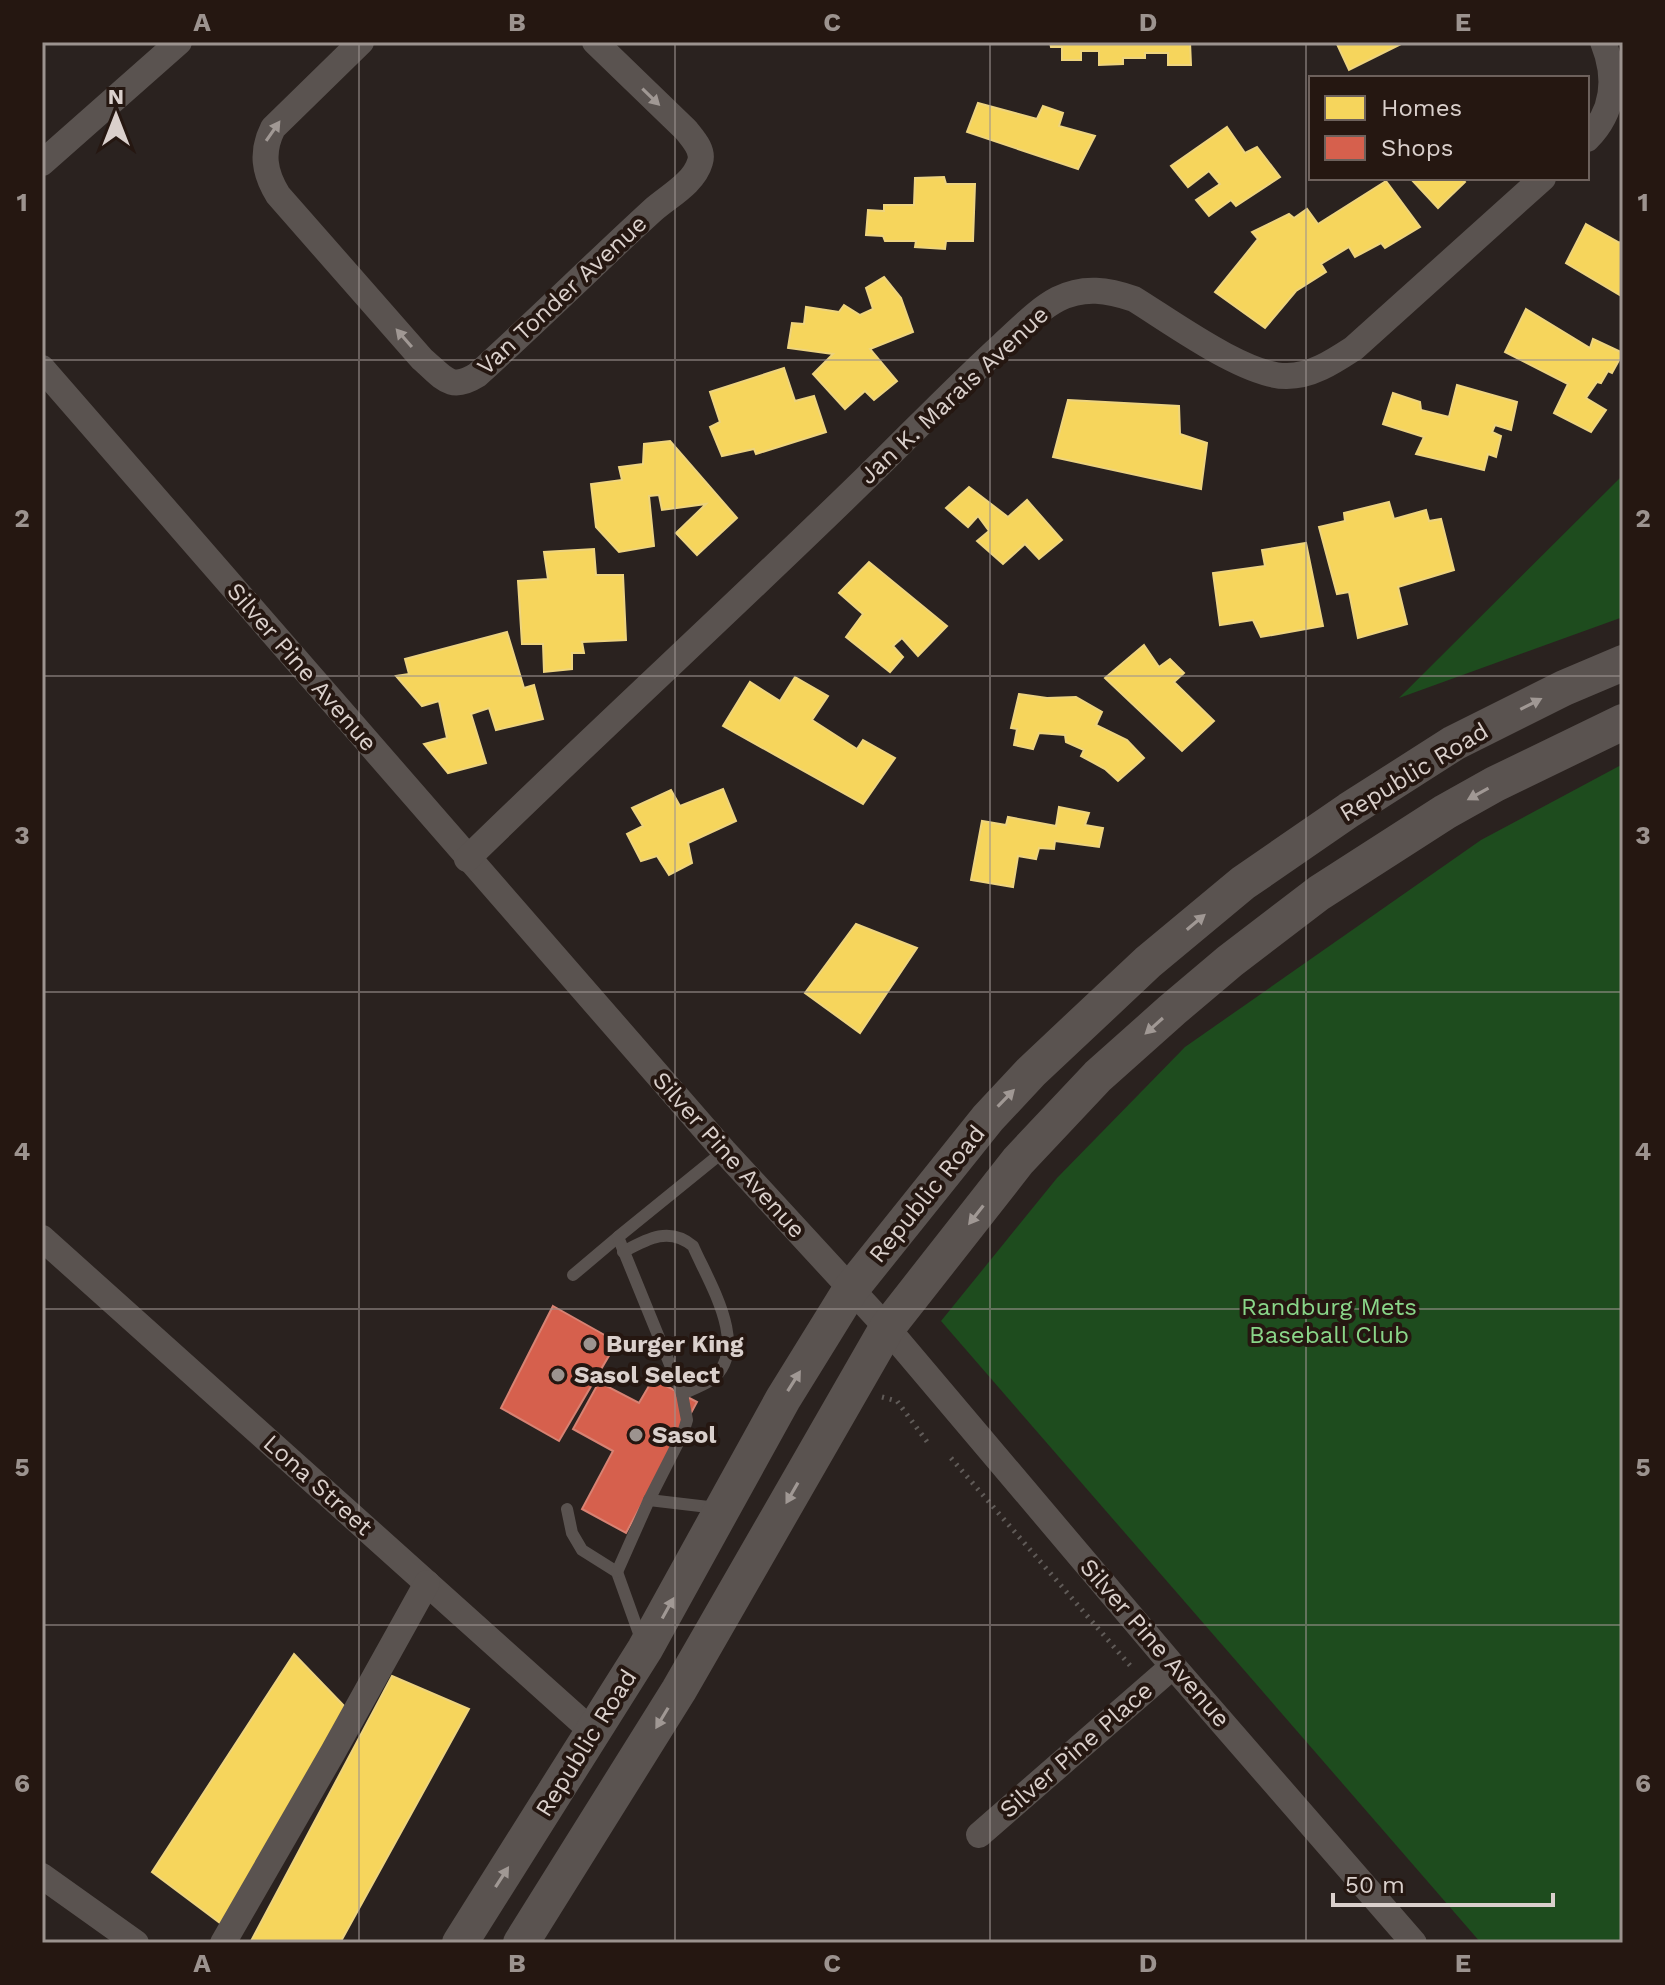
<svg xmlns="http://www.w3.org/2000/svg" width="1665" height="1985" viewBox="0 0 1665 1985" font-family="'Work Sans',sans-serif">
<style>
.green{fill:#1e4c1e}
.homes{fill:#f6d55c;stroke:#eed47e;stroke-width:2}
.shops{fill:#d6604d;stroke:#d78273;stroke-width:2}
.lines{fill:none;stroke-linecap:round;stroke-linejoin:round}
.path{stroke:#605b58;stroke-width:5;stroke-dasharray:2 6;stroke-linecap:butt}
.service{stroke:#5a5350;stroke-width:12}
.minor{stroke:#5a5350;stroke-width:26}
.secondary{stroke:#5a5350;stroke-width:36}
.oneway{fill:#a09894}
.grid{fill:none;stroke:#9c938f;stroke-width:2;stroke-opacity:0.55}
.poi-dot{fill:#9c938f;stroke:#251711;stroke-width:3}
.labels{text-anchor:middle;stroke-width:8;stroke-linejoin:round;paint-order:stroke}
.street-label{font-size:24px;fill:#dad0cc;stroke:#251711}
.park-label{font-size:24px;fill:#8ad689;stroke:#251711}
.poi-label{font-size:24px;font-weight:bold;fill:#dad0cc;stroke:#251711;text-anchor:start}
.neatline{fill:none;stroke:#9c938f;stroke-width:3}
.grid-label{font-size:26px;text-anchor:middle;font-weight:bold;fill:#9c938f}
</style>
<rect width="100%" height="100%" fill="#2a221f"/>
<!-- green -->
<g class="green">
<path d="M1623,475V617L1399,698Z"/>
<path d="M1623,764V1943H1481L941,1321L1057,1178L1185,1047L1481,840Z"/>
</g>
<!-- homes -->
<g class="homes">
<path d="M1050,42H1190L1191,65H1168V53H1145V58H1123V64L1099,65V51H1081V60H1062V47H1051Z"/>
<path d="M1336,42H1405L1349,70Z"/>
<path d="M978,103L1037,119L1043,106L1063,113L1059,126L1095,136L1078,169L967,132Z"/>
<path d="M1227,127L1245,153L1257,147L1280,177L1236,206L1231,200L1209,216L1196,200L1220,184L1209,171L1188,187L1171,166Z"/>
<path d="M944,177L946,184H975L973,241H946L945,249L915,247L916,241H885L883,236L866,235L868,210L884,211V205H914L915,178Z"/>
<path d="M1410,178H1461L1465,182L1438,208Z"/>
<path d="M1386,181L1420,227L1385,248L1381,243L1355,257L1349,247L1321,264L1326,272L1296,291L1265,328L1215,292L1258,239L1252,232L1289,214L1294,218L1307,209L1318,224Z"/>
<path d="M1586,224L1620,243L1623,236V297L1566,263Z"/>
<path d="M884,277L901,298L913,332L870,349L897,381L874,400L865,391L845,409L813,374L833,354L788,348L792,323L804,324L806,307L839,312L844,305L860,315L873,309L866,288Z"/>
<path d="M1526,309L1590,348L1593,339L1623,353L1612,373L1608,371L1601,383L1597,382L1586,398L1606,410L1591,432L1554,413L1568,384L1505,352Z"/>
<path d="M784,368L795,401L814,396L826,432L756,454L754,449L722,456L710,427L720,422L710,392Z"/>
<path d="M1457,385L1517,402L1511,430L1495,425L1492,432L1501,436L1496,457L1488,454L1484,470L1416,454L1424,437L1383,424L1393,393L1420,402L1421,410L1449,417Z"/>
<path d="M1068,400L1179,406L1180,434L1207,443L1201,489L1053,457Z"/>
<path d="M670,441L737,518L697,555L676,533L706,504L662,510L659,495L649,496L654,546L619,552L596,527L591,484L622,480L619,467L643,464L644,444Z"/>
<path d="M969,487L1008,517L1027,500L1062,540L1039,559L1025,544L1003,564L977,541L989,531L978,516L968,527L946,508Z"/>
<path d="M1389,502L1394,519L1426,510L1429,521L1441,519L1454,570L1398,587L1407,624L1358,638L1349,592L1337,594L1319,527L1345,521L1344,513Z"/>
<path d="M1306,543L1323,626L1261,637L1253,620L1220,625L1213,573L1265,566L1262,550Z"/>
<path d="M594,549L596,575H623L626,640L582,642L584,653H572V669L544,672L543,644H522L518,581L548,579L544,552Z"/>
<path d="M869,562L947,626L918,656L902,638L893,646L903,657L890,672L846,637L863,614L839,593Z"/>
<path d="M507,632L524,688L534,685L543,719L496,730L489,708L471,714L486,763L448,773L424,744L447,738L439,701L422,706L396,676L409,674L405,659Z"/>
<path d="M1144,645L1159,667L1170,659L1184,673L1174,682L1214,721L1182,751L1105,678Z"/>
<path d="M795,677L828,696L812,720L857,749L863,740L895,758L863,804L723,726L750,682L780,701Z"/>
<path d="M1019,694L1047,698L1076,697L1102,712L1096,725L1127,740L1144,758L1118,781L1105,769L1081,756L1084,750L1066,742L1065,735L1039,733L1033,749L1014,745L1017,729L1011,728Z"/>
<path d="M723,789L736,821L688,843L692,863L669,875L657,856L641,861L627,834L643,826L632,808L671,790L680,806Z"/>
<path d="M1059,807L1089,813L1085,825L1103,828L1099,847L1055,841L1054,849L1039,848L1036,859L1018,856L1013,887L971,880L982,821L1006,825L1008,817L1056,826Z"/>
<path d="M856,924L917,948L860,1033L805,993Z"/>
<path d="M294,1654L347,1709L224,1926L152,1872Z"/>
<path d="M392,1676L469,1709L340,1943L251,1941Z"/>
</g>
<!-- shops -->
<g class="shops">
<path d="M553,1306L617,1342L559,1441L501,1408Z"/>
<path d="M653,1379L697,1402L626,1533L582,1509L613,1451L573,1429L599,1382L639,1403Z"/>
</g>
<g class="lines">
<!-- path -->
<g class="path">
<path d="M882,1397L897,1401L928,1443"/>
<path d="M951,1458L1133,1669"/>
</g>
<!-- service -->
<g class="service">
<path d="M623,1252C647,1239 669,1226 693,1246C708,1281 752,1349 711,1380C702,1386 691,1390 682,1394"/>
<path d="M573,1275L618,1237"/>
<path d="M649,1500L717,1508"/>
<path d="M567,1509L572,1533L582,1550L617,1572L641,1639"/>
<path d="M617,1572L649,1500L683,1433L687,1420L682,1394L618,1237L724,1151"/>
</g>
<!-- minor -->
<g class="minor">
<path d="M361,42L273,128C261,152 264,172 278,195L422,359C443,377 450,392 477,375C537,321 594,264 653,210C669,196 694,183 700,162C704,150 693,139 686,130L595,42"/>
<path d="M1587,139C1615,111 1617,77 1603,42"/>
<path d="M42,163L179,42"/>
<path d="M42,368L724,1151L887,1328L1173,1666L1414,1943"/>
<path d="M467,859C599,730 735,606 867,477C912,433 956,387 1002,345C1020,329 1037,310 1058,299C1084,286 1108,290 1134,299C1170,321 1246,377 1287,376C1312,376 1334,361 1354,348L1543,178"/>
<path d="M42,1238L594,1733"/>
<path d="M979,1835L1173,1666"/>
<path d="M42,1876L136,1943"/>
<path d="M223,1943L333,1752L427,1583"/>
</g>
<!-- secondary -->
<g class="secondary">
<path d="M460,1943L645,1649L783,1399L851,1289L988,1118L1031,1072L1148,962L1243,883L1349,810L1454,743L1564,688L1623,663"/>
<path d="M521,1943L679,1690L887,1328L1018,1161L1098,1076L1172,1010L1230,961L1319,893L1445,812L1495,784L1623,722"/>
</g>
</g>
<!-- one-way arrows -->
<defs><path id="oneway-solid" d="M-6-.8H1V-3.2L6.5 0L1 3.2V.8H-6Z" transform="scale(2)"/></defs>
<g class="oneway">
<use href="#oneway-solid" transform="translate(651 97) rotate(44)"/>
<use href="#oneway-solid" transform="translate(273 131) rotate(-55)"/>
<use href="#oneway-solid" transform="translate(404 338) rotate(-131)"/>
<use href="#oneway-solid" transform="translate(1531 704) rotate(-27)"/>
<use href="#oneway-solid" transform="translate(1478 794) rotate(151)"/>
<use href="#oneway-solid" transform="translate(1196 922) rotate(-40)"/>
<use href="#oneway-solid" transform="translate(1154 1026) rotate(138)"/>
<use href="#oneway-solid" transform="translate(1006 1098) rotate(-46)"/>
<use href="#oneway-solid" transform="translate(976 1215) rotate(128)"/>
<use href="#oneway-solid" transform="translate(794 1381) rotate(-58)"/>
<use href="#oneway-solid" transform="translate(792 1493) rotate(120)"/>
<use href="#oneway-solid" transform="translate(668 1608) rotate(-61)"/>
<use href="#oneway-solid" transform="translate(662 1718) rotate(121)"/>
<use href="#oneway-solid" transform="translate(502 1877) rotate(-57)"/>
</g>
<!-- grid -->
<path class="grid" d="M359,42V1943M675,42V1943M990,42V1943M1306,42V1943M42,360H1623M42,676H1623M42,992H1623M42,1309H1623M42,1625H1623"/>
<!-- markers -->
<g class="poi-dot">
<circle cx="590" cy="1344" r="8"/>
<circle cx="558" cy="1375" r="8"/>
<circle cx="636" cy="1435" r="8"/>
</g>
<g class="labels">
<!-- street labels -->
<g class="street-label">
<text transform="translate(562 295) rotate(-43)" y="8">Van Tonder Avenue</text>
<text transform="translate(954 395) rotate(-43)" y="8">Jan K. Marais Avenue</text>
<text transform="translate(302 667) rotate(49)" y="8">Silver Pine Avenue</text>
<text transform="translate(1414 772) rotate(-31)" y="8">Republic Road</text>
<text transform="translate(729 1155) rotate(48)" y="8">Silver Pine Avenue</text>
<text transform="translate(927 1194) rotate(-51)" y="8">Republic Road</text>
<text transform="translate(318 1485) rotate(42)" y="8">Lona Street</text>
<text transform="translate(1155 1643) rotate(49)" y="8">Silver Pine Avenue</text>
<text transform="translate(586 1743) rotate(-58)" y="8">Republic Road</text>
<text transform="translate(1076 1750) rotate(-41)" y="8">Silver Pine Place</text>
</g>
<!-- park labels -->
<g class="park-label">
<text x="1329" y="1315">Randburg Mets<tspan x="1329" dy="28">Baseball Club</tspan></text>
</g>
<!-- poi labels -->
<g class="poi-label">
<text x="606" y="1352">Burger King</text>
<text x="574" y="1383">Sasol Select</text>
<text x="652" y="1443">Sasol</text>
</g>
</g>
<!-- border -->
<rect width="1665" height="1985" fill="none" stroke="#251711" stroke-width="88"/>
<!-- legend -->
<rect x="1309" y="76" width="280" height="104" fill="#251711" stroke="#6d615c" stroke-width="2"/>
<rect x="1325" y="96" width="40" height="24" fill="#f6d55c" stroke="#6d615c" stroke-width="2"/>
<text x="1381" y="116" font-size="24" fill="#dad0cc">Homes</text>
<rect x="1325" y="136" width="40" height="24" fill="#d6604d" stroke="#6d615c" stroke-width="2"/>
<text x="1381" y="156" font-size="24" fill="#dad0cc">Shops</text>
<!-- north arrow -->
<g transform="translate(116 116)" stroke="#251711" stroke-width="6" paint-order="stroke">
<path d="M0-6L14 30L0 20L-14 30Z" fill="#dad0cc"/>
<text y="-12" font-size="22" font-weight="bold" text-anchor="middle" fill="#dad0cc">N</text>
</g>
<!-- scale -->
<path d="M1333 1893v12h220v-12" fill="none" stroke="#dad0cc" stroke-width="4"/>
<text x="1345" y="1893" font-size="24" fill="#dad0cc" stroke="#251711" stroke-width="6" paint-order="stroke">50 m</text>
<rect x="44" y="44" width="1577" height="1897" class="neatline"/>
<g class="grid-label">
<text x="202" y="31">A</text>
<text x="517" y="31">B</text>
<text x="832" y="31">C</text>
<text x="1148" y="31">D</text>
<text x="1463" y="31">E</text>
<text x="22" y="211">1</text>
<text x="1643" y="211">1</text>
<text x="22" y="527">2</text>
<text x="1643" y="527">2</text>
<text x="22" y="844">3</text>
<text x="1643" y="844">3</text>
<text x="22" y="1160">4</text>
<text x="1643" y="1160">4</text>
<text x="22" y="1476">5</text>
<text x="1643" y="1476">5</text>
<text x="22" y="1792">6</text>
<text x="1643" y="1792">6</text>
<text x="202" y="1972">A</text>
<text x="517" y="1972">B</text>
<text x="832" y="1972">C</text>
<text x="1148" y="1972">D</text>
<text x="1463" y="1972">E</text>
</g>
</svg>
